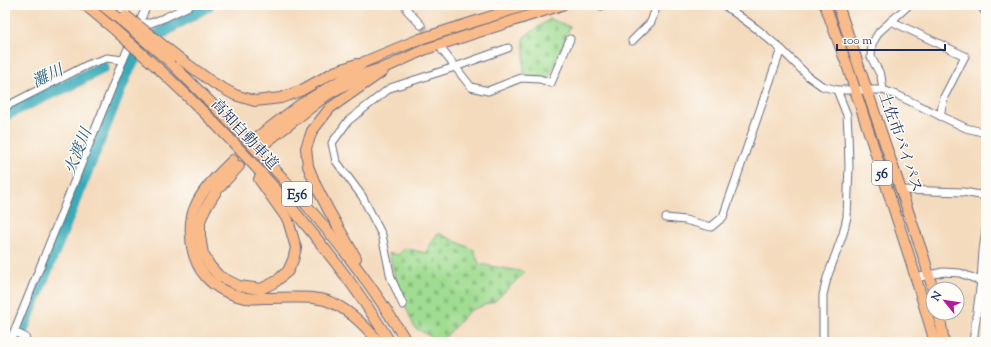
<svg xmlns="http://www.w3.org/2000/svg" width="991" height="347" viewBox="0 0 991 347" font-family="'Sorts Mill Goudy','Noto Serif JP',serif">
<style>
.cemetery{fill:url(#cemetery-stones);stroke:#5e8678}
.lines{fill:none;stroke-linecap:round;stroke-linejoin:round}
.river{stroke:#3aaab7;stroke-width:13}
.minor-tunnel{stroke:#c9b9ab;stroke-width:7;stroke-dasharray:7 3.5;stroke-linecap:butt}
.minor-casing{stroke:#676b80;stroke-width:9}
.highway-casing{stroke:#676b80;stroke-width:12}
.minor{stroke:#fff;stroke-width:7}
.highway{stroke:#fabb8b;stroke-width:10}
.highway-bridge-casing{stroke:#676b80;stroke-width:12;stroke-linecap:butt}
.highway-bridge{stroke:#fabb8b;stroke-width:10}
.labels{text-anchor:middle;stroke-width:3;stroke-linejoin:round;paint-order:stroke}
.shield{fill:#fdfcf7;stroke:#5f6c8c;stroke-width:1}
.shield-label{font-size:14px;font-weight:bold;fill:#1b2f5e}
.street-label{font-size:15px;fill:#1b2f5e;stroke:#fdfcf7}
.water-label{font-size:16px;font-style:italic;fill:#276082;stroke:#fdfcf7}
</style>
<defs>
<pattern id="cemetery-stones" width="16" height="16" patternUnits="userSpaceOnUse"><rect width="16" height="16" fill="#a0dc91"/><path d="M2 7V4a2 2 0 0 1 4 0v3zM10 15v-3a2 2 0 0 1 4 0v3z" fill="#89bd7f"/></pattern>
</defs>
<rect width="100%" height="100%" fill="#fdfcf7"/>
<filter id="ink" filterUnits="userSpaceOnUse"><feTurbulence type="fractalNoise" baseFrequency=".025" numOctaves="2"/><feDisplacementMap in="SourceGraphic" scale="8" xChannelSelector="R" yChannelSelector="G"/><feConvolveMatrix kernelMatrix="1 2 1 2 8 2 1 2 1" color-interpolation-filters="sRGB"/></filter>
<filter id="wash" filterUnits="userSpaceOnUse"><feTurbulence type="fractalNoise" baseFrequency=".012" numOctaves="4" result="noise"/><feDisplacementMap in="SourceGraphic" scale="16" xChannelSelector="R" yChannelSelector="G"/><feGaussianBlur stdDeviation="0.9" result="paint"/><feColorMatrix in="noise" values="0 0 0 0 0 0 0 0 0 0 0 0 0 0 0 0 0 1.4 0 .05"/><feComposite in="paint" operator="in"/></filter>
<g filter="url(#wash)">
<rect width="100%" height="100%" fill="#f4dbbe"/>
<!-- cemetery -->
<g class="cemetery">
<path d="M550,19L570,27L548,79L524,74V37Z"/>
<path d="M438,233L474,250L479,264L525,272L495,301L469,311L441,342L415,328L399,292L389,253L398,255L405,248L425,253Z"/>
</g>
<g class="lines">
<!-- river -->
<g class="river">
<path d="M985,5L986,7"/>
<path d="M143,45L175,24L208,5"/>
<path d="M5,114L52,92L67,86L103,67"/>
<path d="M17,342L125,76L140,47"/>
</g>
</g>
</g>
<g filter="url(#ink)">
<g class="lines">
<!-- minor-tunnel -->
<path class="minor-tunnel" d="M421,25L440,48"/>
<defs>
<g id="minor">
<path d="M407,5V10L421,25"/>
<path d="M724,5L757,29L783,51L808,76L822,86L837,90H883L899,96L966,128L986,133"/>
<path d="M980,5L986,13"/>
<path d="M601,6L604,5"/>
<path d="M891,21L965,56L944,97L940,116"/>
<path d="M139,23H151L164,18L191,5"/>
<path d="M632,41L651,22L657,5"/>
<path d="M442,50L471,87L488,91L521,78L540,79L551,83L570,39"/>
<path d="M883,90L881,76L871,57L872,44L879,32L909,5"/>
<path d="M5,107L89,64L107,58L123,60"/>
<path d="M901,190L963,192L986,196"/>
<path d="M666,218L685,220L711,227L723,217L781,49"/>
<path d="M916,278L943,272L960,273L986,283"/>
<path d="M403,305L391,278L382,235L362,196L336,161L332,143L348,121L390,88L455,67L508,48"/>
<path d="M14,332L25,337L27,342"/>
<path d="M10,342L123,60L147,5"/>
<path d="M825,342L823,336V295L827,278L843,234L847,217L849,166L848,132L847,115L837,90"/>
<path d="M973,342L981,281L983,251L986,229"/>
</g>
<g id="highway">
<path d="M85,5L115,30"/>
<path d="M102,5L122,21"/>
<path d="M825,5L848,68L911,262L935,342"/>
<path d="M838,5L924,258L933,290"/>
<path d="M179,58L215,84L235,95L255,101L281,98L302,90L334,72L357,64"/>
<path d="M169,61C215,106 260,152 303,201C324,226 346,252 365,279C380,299 393,321 407,342"/>
<path d="M159,69C230,135 296,208 353,286C366,304 378,323 390,342"/>
<path d="M256,138L301,104L346,77L364,62L420,39L527,5"/>
<path d="M264,144L328,94L367,73L391,65L426,49L562,5"/>
<path d="M233,160C219,174 203,188 195,207C191,216 190,226 191,236C192,270 213,292 246,298C252,299 258,298 264,298C280,298 297,297 313,298C317,299 321,299 325,300C347,307 364,325 379,342"/>
<path d="M239,166L217,190L205,209L200,221V236L203,254L210,266L219,276L239,286L261,289L275,282L288,271L293,260L296,248L288,220L259,179"/>
<path d="M356,258L329,211L316,186L308,166L306,148L312,131L330,108L383,71"/>
<path d="M939,313L944,342"/>
</g>
</defs>
<!-- minor casing -->
<use href="#minor" class="minor-casing"/>
<!-- highway casing -->
<use href="#highway" class="highway-casing"/>
<!-- minor -->
<use href="#minor" class="minor"/>
<!-- highway -->
<use href="#highway" class="highway"/>
<defs>
<g id="highway-bridge">
<path d="M126,16L179,58"/>
<path d="M122,21L169,61"/>
<path d="M115,30L159,69"/>
</g>
</defs>
<!-- highway-bridge casing -->
<use href="#highway-bridge" class="highway-bridge-casing"/>
<!-- highway-bridge -->
<use href="#highway-bridge" class="highway-bridge"/>
</g>
</g>
<g class="labels">
<!-- shield labels -->
<g class="shield">
<rect x="872" y="161" width="20" height="24" rx="3"/>
<rect x="282" y="182" width="30" height="24" rx="3"/>
</g>
<g class="shield-label">
<text x="882" y="178">56</text>
<text x="297" y="199">E56</text>
</g>
<!-- street labels -->
<g class="street-label">
<text transform="translate(245 134) rotate(47)" y="5">高知自動車道</text>
<text transform="translate(901 142) rotate(71)" y="5">土佐市バイパス</text>
</g>
<!-- water labels -->
<g class="water-label">
<text transform="translate(47 75) rotate(-26)" y="6">灘川</text>
<text transform="translate(77 151) rotate(-68)" y="6">火渡川</text>
</g>
</g>
<!-- margin -->
<rect width="991" height="347" fill="none" stroke="#fdfcf7" stroke-width="20"/>
<!-- north arrow -->
<g transform="translate(945 301) rotate(300)"><circle r="19" fill="#fdfcf7" stroke="#a3aaba"/>
<path d="M0-3L7 15L0 10L-7 15Z" fill="#b5179e"/>
<text y="-6" font-size="11" font-weight="bold" text-anchor="middle" fill="#1b2f5e">N</text>
</g>
<!-- scale -->
<path d="M837 44v6h108v-6" fill="none" stroke="#1b2f5e" stroke-width="2"/>
<text x="843" y="44" font-size="12" fill="#1b2f5e" stroke="#fdfcf7" stroke-width="3" paint-order="stroke">100 m</text>
</svg>
